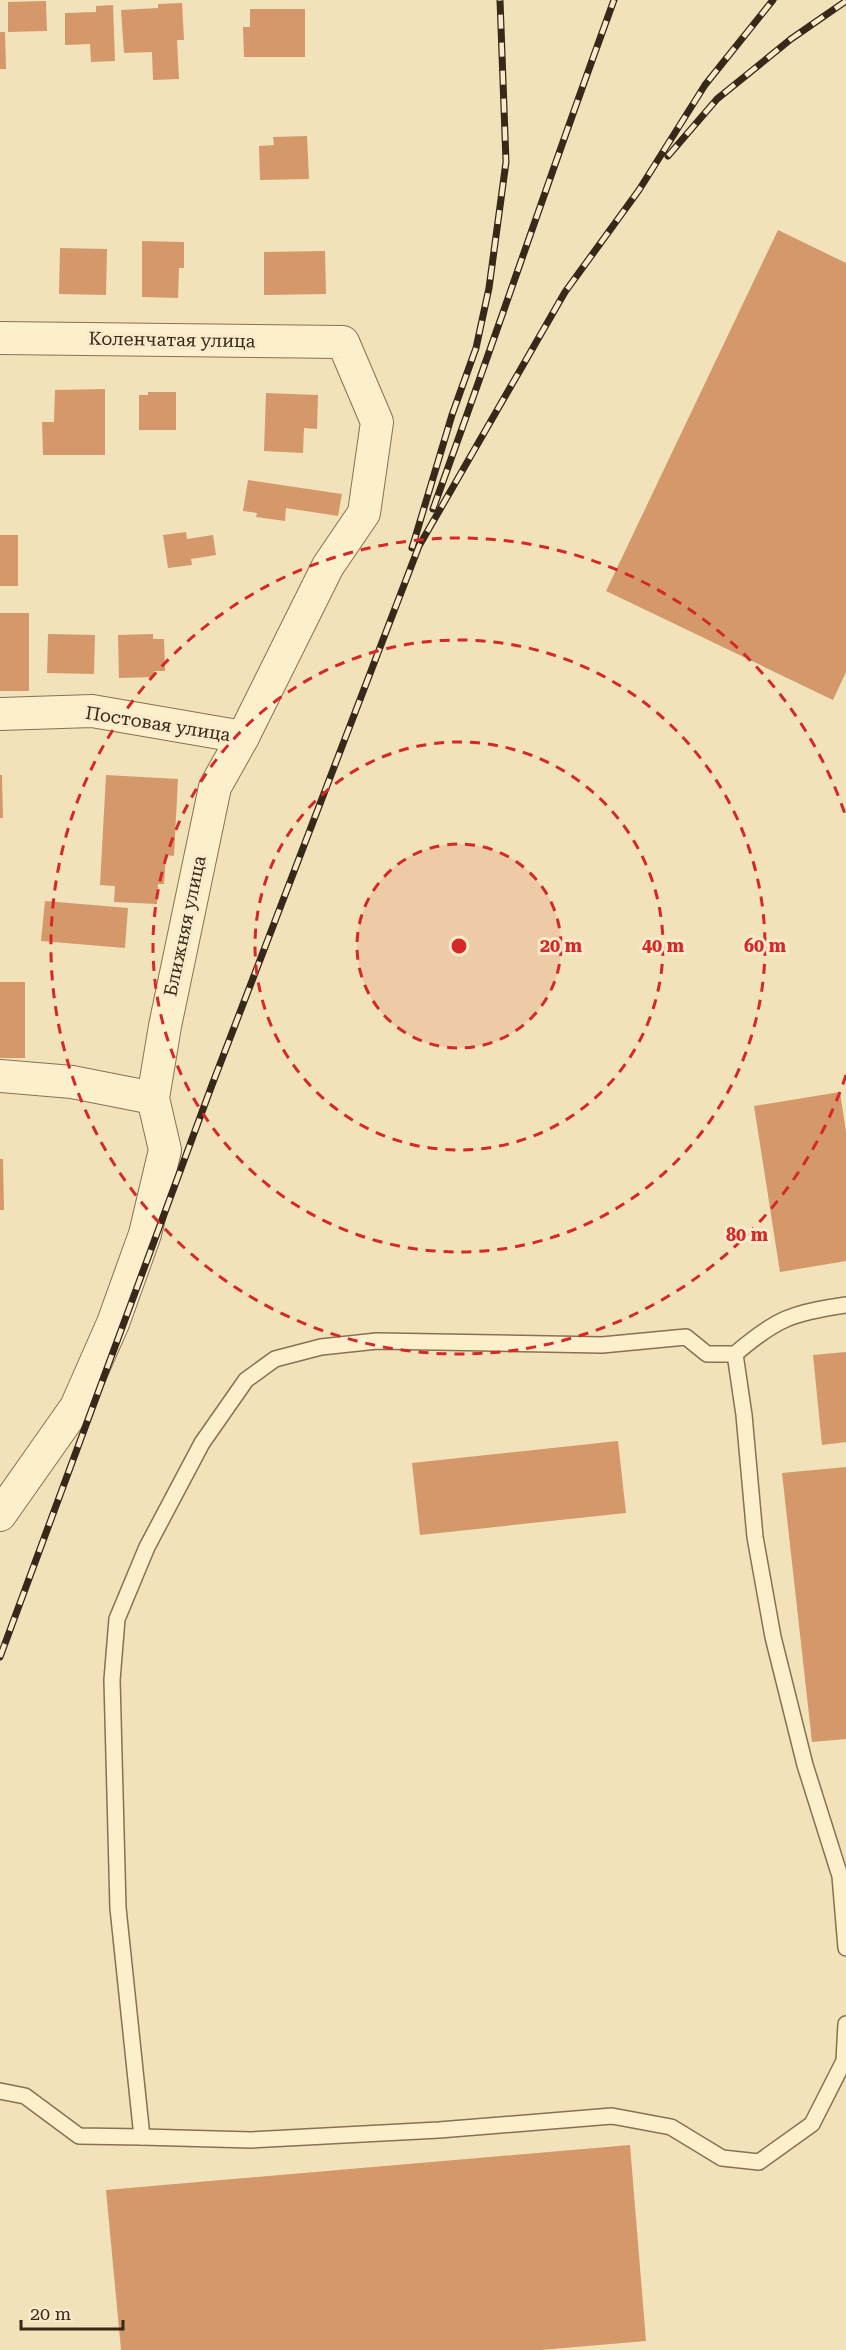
<svg xmlns="http://www.w3.org/2000/svg" width="846" height="2350" viewBox="0 0 846 2350" font-family="'Roboto Serif',serif">
<style>
.building{fill:#d4986b}
.lines{fill:none;stroke-linecap:round;stroke-linejoin:round}
.lane-casing{stroke:#897052;stroke-width:18}
.street-casing{stroke:#897052;stroke-width:34}
.lane{stroke:#fcefcc;stroke-width:15}
.street{stroke:#fcefcc;stroke-width:32}
.rail-casing{stroke:#372819;stroke-width:7}
.rail{stroke:#f9ebc9;stroke-width:4.5;stroke-dasharray:14;stroke-linecap:butt}
.ring{fill:none;stroke:#d62828;stroke-width:3;stroke-dasharray:10 8}
.labels{text-anchor:middle;stroke-width:6;stroke-linejoin:round;paint-order:stroke}
.street-label{font-size:18px;fill:#372819;stroke:#f9ebc9}
.centre{fill:#d62828;stroke:#f9ebc9;stroke-width:3}
.ring-label{font-size:18px;text-anchor:middle;font-weight:bold;fill:#d62828;stroke:#f9ebc9;stroke-width:6;stroke-linejoin:round;paint-order:stroke}
</style>
<rect width="100%" height="100%" fill="#f2e2b9"/>
<!-- building -->
<g class="building">
<path d="M46,1L47,31L8,32V2Z"/>
<path d="M182,3L184,40H177L179,79L153,80L152,52L124,53L121,10L158,8V4Z"/>
<path d="M113,5L115,61L91,62L90,44L65,45V13L96,12V6Z"/>
<path d="M250,9H305V57H244L243,27H250Z"/>
<path d="M0,32H5L6,69H0Z"/>
<path d="M307,136L309,179L260,180L259,146L274,145L273,137Z"/>
<path d="M778,230L846,263V672L833,700L606,591Z"/>
<path d="M142,241L184,242V268H179L178,298L142,297Z"/>
<path d="M60,248L107,249L106,295L59,294Z"/>
<path d="M325,251L326,294L264,295V252Z"/>
<path d="M105,389V455H43L42,422H54L55,390Z"/>
<path d="M148,392H176V430H139V395H148Z"/>
<path d="M266,393L318,395L317,429L304,428L303,453L264,451Z"/>
<path d="M248,480L342,494L338,516L286,508L285,521L256,517L257,513L243,511Z"/>
<path d="M186,532L187,539L213,535L216,555L191,559L192,565L168,568L163,535Z"/>
<rect x="0" y="535" width="18" height="51"/>
<rect x="0" y="613" width="29" height="78"/>
<path d="M48,634L95,635L94,674L47,673Z"/>
<path d="M153,634V639H164L165,671H154V677L119,678L118,635Z"/>
<path d="M0,775H2L3,818H0Z"/>
<path d="M106,775L178,779L174,856L166,855L164,884H158L157,904L114,902L115,886L100,885Z"/>
<path d="M45,901L128,908L125,948L41,941Z"/>
<rect x="0" y="982" width="25" height="76"/>
<path d="M840,1092L846,1132V1261L780,1272L754,1106Z"/>
<path d="M0,1159H3L4,1210H0Z"/>
<path d="M846,1352V1442L822,1445L813,1355Z"/>
<path d="M618,1441L626,1513L420,1535L412,1463Z"/>
<path d="M846,1467V1739L812,1742L782,1473Z"/>
<path d="M630,2145L646,2341L540,2350H121L106,2190Z"/>
</g>
<g class="lines">
<defs>
<g id="lane">
<path d="M846,1305C792,1313 777,1318 735,1354H707L686,1337L602,1345L377,1341L321,1347L275,1359L246,1380L202,1443L147,1547L117,1619L112,1680L118,1908L142,2137L251,2140L439,2130L612,2116L671,2127L722,2158L759,2162L812,2124L844,2061L846,2024"/>
<path d="M735,1354L744,1415L755,1537L773,1637L805,1765L840,1876L846,1948"/>
<path d="M0,2091L25,2096L79,2136L142,2137"/>
</g>
<g id="street">
<path d="M0,338L343,342L377,422L364,513L328,566L243,737L215,787L165,1026L153,1098L165,1150L145,1234L113,1323L76,1407L0,1515"/>
<path d="M0,714L92,711L243,737"/>
<path d="M0,1076L72,1082L153,1098"/>
</g>
</defs>
<!-- lane casing -->
<use href="#lane" class="lane-casing"/>
<!-- street casing -->
<use href="#street" class="street-casing"/>
<!-- lane -->
<use href="#lane" class="lane"/>
<!-- street -->
<use href="#street" class="street"/>
<defs>
<g id="rail">
<path d="M668,156L717,99L791,39L846,1"/>
<path d="M433,509C495,339 552,169 614,0"/>
<path d="M412,548L452,415L476,348L489,288L506,162L500,0"/>
<path d="M0,1657L212,1085L419,546L565,292L639,190L705,85L773,0"/>
</g>
</defs>
<!-- rail casing -->
<use href="#rail" class="rail-casing"/>
<!-- rail -->
<use href="#rail" class="rail"/>
</g>
<!-- distance rings -->
<circle cx="459" cy="946" r="102" fill="#d62828" fill-opacity=".12"/>
<g class="ring">
<circle cx="459" cy="946" r="102"/>
<circle cx="459" cy="946" r="204"/>
<circle cx="459" cy="946" r="306"/>
<path d="M846 1075A408 408 0 1 1 846 817"/>
</g>
<g class="labels">
<!-- street labels -->
<g class="street-label">
<text transform="translate(172 340) rotate(1)" y="6">Коленчатая улица</text>
<text transform="translate(158 724) rotate(9)" y="6">Постовая улица</text>
<text transform="translate(185 926) rotate(-78)" y="6">Ближняя улица</text>
</g>
</g>
<circle cx="459" cy="946" r="9" class="centre"/>
<g class="ring-label">
<text x="561" y="952">20 m</text>
<text x="663" y="952">40 m</text>
<text x="765" y="952">60 m</text>
<text x="747" y="1241">80 m</text>
</g>
<!-- scale -->
<path d="M21 2320v9h102v-9" fill="none" stroke="#372819" stroke-width="3"/>
<text x="30" y="2320" font-size="18" fill="#372819" stroke="#f9ebc9" stroke-width="4.5" paint-order="stroke">20 m</text>
</svg>
